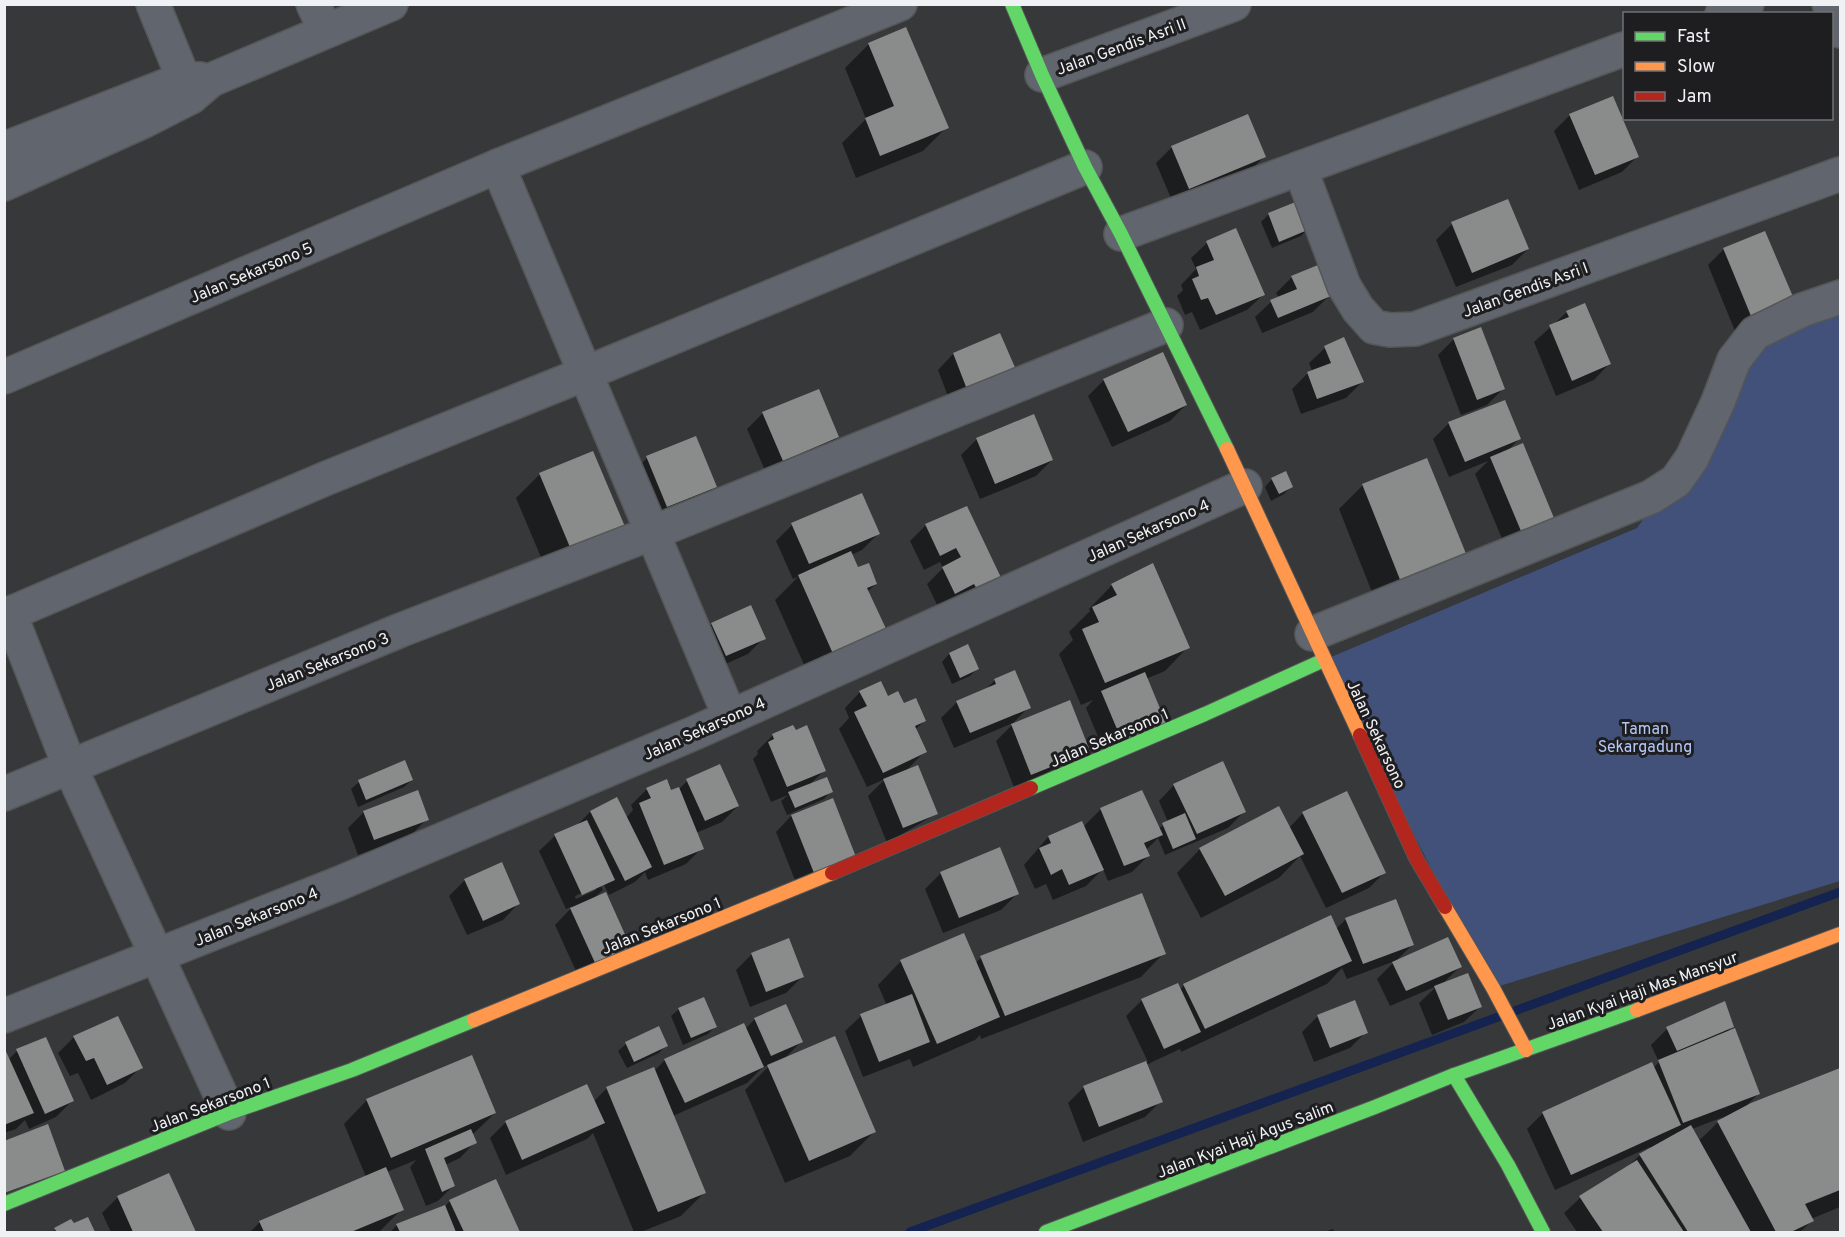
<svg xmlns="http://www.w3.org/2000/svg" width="1845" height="1237" viewBox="0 0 1845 1237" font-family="Overpass,sans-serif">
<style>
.green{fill:#415179}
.shadow{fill:#0007;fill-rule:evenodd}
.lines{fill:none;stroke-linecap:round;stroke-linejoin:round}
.stream{stroke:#152350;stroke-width:9}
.building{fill:#8a8c8c}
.street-casing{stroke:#555657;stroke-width:36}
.fast-casing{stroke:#555657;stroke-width:16}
.slow-casing{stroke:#555657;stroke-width:16}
.jam-casing{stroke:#555657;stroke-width:16}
.street{stroke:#61656d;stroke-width:33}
.fast{stroke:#63d668;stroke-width:14}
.slow{stroke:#ff974d;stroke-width:14}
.jam{stroke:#b3261e;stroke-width:14}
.labels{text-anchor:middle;stroke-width:6;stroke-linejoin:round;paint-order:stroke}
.street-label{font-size:16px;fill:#f0f1f4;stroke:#1e1e20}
.park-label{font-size:16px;fill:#b4c8fa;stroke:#1e1e20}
</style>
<rect width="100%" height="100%" fill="#36383a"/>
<!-- green -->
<path class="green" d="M1840,300V881L1493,988L1324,660L1637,528L1783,319Z"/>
<!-- shadow -->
<g class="shadow">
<path d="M869,44L947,127L923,151L856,178L842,143L866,119L845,68Z"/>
<path d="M1570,115L1637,157L1622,172L1579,190L1554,131Z"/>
<path d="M1172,147L1264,157L1248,173L1173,203L1156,163Z"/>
<path d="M1297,203L1308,229L1301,236L1272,248L1261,222L1268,215Z"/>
<path d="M1452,224L1528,249L1512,265L1456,287L1436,240Z"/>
<path d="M1207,243L1263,295L1247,310L1200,330L1192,312L1185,315L1177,296L1183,290L1181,285L1196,269L1191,258Z"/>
<path d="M1724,249L1776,314L1735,331L1708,265Z"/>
<path d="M1292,277L1329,296L1313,312L1262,333L1255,317L1271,302L1279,298L1276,293Z"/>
<path d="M1567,312L1609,364L1594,380L1556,396L1534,342Z"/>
<path d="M999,335L1015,372L952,407L938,370L953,354Z"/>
<path d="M1454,339L1503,389L1487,405L1461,415L1438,355Z"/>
<path d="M1325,348L1362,382L1346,398L1301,414L1292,389L1308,373L1312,371L1309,363Z"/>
<path d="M1104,380L1186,405L1170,421L1112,447L1088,396Z"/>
<path d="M763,413L838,437L822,453L767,475L747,429Z"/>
<path d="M1449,423L1519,439L1506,452L1552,517L1537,533L1505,546L1475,474L1488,461L1449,477L1433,439Z"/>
<path d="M977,439L1052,460L1036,476L980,499L961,455Z"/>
<path d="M647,458L715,487L699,502L651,522L631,474Z"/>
<path d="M1427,460L1467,561L1379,610L1339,509L1362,486Z"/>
<path d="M540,474L624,529L548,574L516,498Z"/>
<path d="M1272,479L1291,487L1284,494L1271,501L1265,487Z"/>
<path d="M966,508L1003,586L939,609L927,584L943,568L940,562L924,570L910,541L926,525Z"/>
<path d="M792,525L878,534L862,550L851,555L857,569L876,584L867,592L886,632L810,678L775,600L798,577L793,579L776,541Z"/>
<path d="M1112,585L1188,647L1165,671L1146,679L1164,722L1106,756L1086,708L1093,700L1081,705L1059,654L1073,640L1069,632L1090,611L1089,609Z"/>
<path d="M712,624L764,638L748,654L710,671L696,640Z"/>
<path d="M967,646L978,668L970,676L952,684L942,662L949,654Z"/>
<path d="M995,680L1029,707L1013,723L954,748L941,718L957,702L984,691Z"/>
<path d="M860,692L887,698L903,705L924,721L915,730L925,751L905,772L936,814L887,843L868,796L885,779L867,787L839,729L849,718L845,708Z"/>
<path d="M1012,725L1088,751L1015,790L996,741Z"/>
<path d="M773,735L824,771L809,785L831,791L824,799L787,815L781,801L788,795L771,802L753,759L758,754L757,751Z"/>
<path d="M412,780L404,787L358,807L351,789L359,782Z"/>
<path d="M687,781L738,806L722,822L696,833L702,848L686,864L648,880L645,872L635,882L609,895L604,885L601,886L603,890L594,898L630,949L580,980L555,925L573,906L566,909L539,851L555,836L576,826L590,812L616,799L626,818L633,810L631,805L647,789L670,792L679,789ZM596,887V890L576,899L575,896Z"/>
<path d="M1174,785L1244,812L1228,828L1165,855L1158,838L1146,850L1148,856L1132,872L1108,881L1103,869L1086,886L1053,900L1046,884L1035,889L1024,865L1048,837L1081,823L1083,827L1101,809L1158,829L1168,822L1159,801Z"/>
<path d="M364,812L427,819L411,835L358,855L348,828Z"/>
<path d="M1303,813L1385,872L1369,888L1326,908L1300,856L1279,878L1201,918L1177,873L1200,849L1289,828Z"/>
<path d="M791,816L854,856L798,888L776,832Z"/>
<path d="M941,873L1017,894L1001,910L943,933L925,889Z"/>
<path d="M465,880L518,904L503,920L467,935L449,896Z"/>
<path d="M1395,901L1412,945L1395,962L1460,967L1441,985L1480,1007L1464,1022L1432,1035L1419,1003L1437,986L1390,1006L1377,979L1395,961L1347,979L1342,968L1327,984L1181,1052L1180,1049L1146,1065L1161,1101L1145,1117L1083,1142L1068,1103L1084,1087L1148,1062L1126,1016L1142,1000L1180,990L1184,985L1336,929L1345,920Z"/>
<path d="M1164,953L1141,977L981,1039L980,1035L975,1040L913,1067L910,1059L863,1077L845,1031L861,1016L887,1006L878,985L901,961L975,963L981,958Z"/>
<path d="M752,954L802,977L786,993L750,1007L736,970Z"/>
<path d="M679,1009L715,1027L708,1034L683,1045L671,1016Z"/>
<path d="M1318,1016L1366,1032L1350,1048L1314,1062L1302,1032Z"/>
<path d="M755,1019L801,1042L783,1060L874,1132L850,1156L785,1183L745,1090L771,1064L762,1068L747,1083L673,1116L704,1193L681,1216L641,1232H634L593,1133L587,1139L506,1175L490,1138L506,1122L593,1102L607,1088L654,1071L665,1060L745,1029Z"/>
<path d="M1733,1026L1725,1034L1758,1094L1744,1108L1840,1069V1207L1811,1219L1812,1221L1800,1232H1577L1564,1213L1580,1198L1626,1168L1640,1155L1651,1149L1650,1147L1555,1190L1527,1129L1543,1113L1651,1064L1653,1068L1659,1062L1651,1045L1667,1029ZM1723,1117L1706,1134L1698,1141L1692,1129Z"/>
<path d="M74,1037L141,1067L125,1083L91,1100L78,1073L70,1076L58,1053Z"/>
<path d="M626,1044L666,1045L659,1053L627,1068L618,1051Z"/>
<path d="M4,1051L8,1060L17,1051L72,1101L56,1117L29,1129L25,1120L16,1129L4,1133Z"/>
<path d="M367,1100L495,1113L472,1135L475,1142L460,1158L445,1165L454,1185L438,1201L426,1206L410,1167L416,1160L387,1172L402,1209L379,1232H250L260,1222L366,1177L344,1124Z"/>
<path d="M169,1175L195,1232H111L102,1213L118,1197Z"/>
<path d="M496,1181L519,1232H390L397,1225L444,1207L450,1201Z"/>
<path d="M87,1219L93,1232H52L71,1221L73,1225Z"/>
<path d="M1333,1229L1335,1232H1323Z"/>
</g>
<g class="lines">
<!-- stream -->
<path class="stream" d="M910,1232L1840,892"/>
</g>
<!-- building -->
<g class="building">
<path d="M906,27L949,128L880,156L865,118L894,106L868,43Z"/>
<path d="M1613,96L1639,157L1595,175L1569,114Z"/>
<path d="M1248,114L1266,157L1189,189L1171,146Z"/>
<path d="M1508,199L1529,249L1472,273L1451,222Z"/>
<path d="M1298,201L1310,229L1279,242L1268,213Z"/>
<path d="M1236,228L1265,295L1216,315L1208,298L1201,300L1192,279L1199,276L1196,267L1214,260L1206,241Z"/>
<path d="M1765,231L1794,299L1751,316L1723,248Z"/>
<path d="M1318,265L1331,296L1278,318L1270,300L1297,289L1291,276Z"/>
<path d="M1585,303L1611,364L1572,381L1549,325L1569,317L1566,311Z"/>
<path d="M1481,327L1505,389L1477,400L1453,338Z"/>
<path d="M1000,333L1017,372L968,392L953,353Z"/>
<path d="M1344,337L1364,382L1317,399L1307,372L1331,363L1324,346Z"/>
<path d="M1163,352L1187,405L1128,432L1103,379Z"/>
<path d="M819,389L839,437L783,461L762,412Z"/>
<path d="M1505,400L1521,439L1465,462L1448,422Z"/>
<path d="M1034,414L1053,460L995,484L976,438Z"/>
<path d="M696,436L717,487L667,507L646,456Z"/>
<path d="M1523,443L1554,518L1521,531L1490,457Z"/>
<path d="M593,451L626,529L572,552L539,473Z"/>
<path d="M1427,458L1469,561L1403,587L1362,484Z"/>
<path d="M1286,471L1293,487L1279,494L1271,478Z"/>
<path d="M862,493L880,534L809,564L791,523Z"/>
<path d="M967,506L1005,586L978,591L974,584L955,594L942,567L961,557L956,548L940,556L925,524Z"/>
<path d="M851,551L858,567L869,563L877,584L867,588L888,633L834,656L798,575Z"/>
<path d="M1153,563L1190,648L1105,683L1082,629L1099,622L1092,607L1117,595L1111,584Z"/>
<path d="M751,605L766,639L726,656L711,623Z"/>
<path d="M968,644L979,669L960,678L949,653Z"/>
<path d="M1015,670L1031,708L970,733L956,701L996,684L994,679Z"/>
<path d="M1145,672L1166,723L1122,741L1101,691Z"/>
<path d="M881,681L888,696L898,691L904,703L916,698L926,721L915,726L927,752L883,773L854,712L867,706L859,691Z"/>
<path d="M1070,700L1090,751L1031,775L1011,724Z"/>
<path d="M793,725L796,730L807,725L826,771L787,787L768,742L774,739L772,734Z"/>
<path d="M405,760L413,780L366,800L358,780Z"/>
<path d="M1223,761L1246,812L1197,834L1173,784Z"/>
<path d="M720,764L739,806L705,821L686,779Z"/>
<path d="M918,765L938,814L903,828L883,779Z"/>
<path d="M827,777L833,792L795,808L788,792Z"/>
<path d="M667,779L671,790L679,787L704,849L664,865L639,803L651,798L646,788Z"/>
<path d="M418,790L429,820L374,840L363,811Z"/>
<path d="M1142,790L1163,835L1144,843L1150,856L1124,866L1100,808Z"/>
<path d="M1347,791L1386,873L1342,893L1302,812Z"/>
<path d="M617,797L652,867L625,881L590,811Z"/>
<path d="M833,798L856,857L814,873L791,815Z"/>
<path d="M1279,806L1304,854L1225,896L1199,848Z"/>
<path d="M1185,813L1196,839L1173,849L1162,823Z"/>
<path d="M587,820L615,880L582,895L554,834Z"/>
<path d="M1082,821L1104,870L1069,885L1062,869L1051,875L1039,848L1051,843L1048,836Z"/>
<path d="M1000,847L1019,894L959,918L940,872Z"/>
<path d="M502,862L520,904L483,921L464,879Z"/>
<path d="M606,892L632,950L596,965L570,908Z"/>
<path d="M1142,893L1166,954L1005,1016L980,956Z"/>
<path d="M1396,899L1414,945L1363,964L1345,918Z"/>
<path d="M1331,915L1352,961L1205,1029L1183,984Z"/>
<path d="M964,933L1000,1017L937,1044L900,960Z"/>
<path d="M1448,937L1462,967L1406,991L1392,962Z"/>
<path d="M789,938L804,977L766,992L751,953Z"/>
<path d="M1468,973L1482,1007L1448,1020L1434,986Z"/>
<path d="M1178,983L1201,1032L1164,1049L1141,999Z"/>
<path d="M912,994L930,1042L879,1062L860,1014Z"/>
<path d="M704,997L717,1027L691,1038L678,1008Z"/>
<path d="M1355,1000L1368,1033L1330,1048L1317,1015Z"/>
<path d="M1725,1001L1734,1027L1677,1051L1666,1027Z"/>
<path d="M786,1004L803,1042L771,1056L754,1018Z"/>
<path d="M118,1016L143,1068L107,1085L94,1058L86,1061L73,1036Z"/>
<path d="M744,1023L764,1067L685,1103L664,1059Z"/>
<path d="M659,1026L668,1046L634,1062L625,1042Z"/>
<path d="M1735,1028L1760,1094L1683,1123L1658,1060Z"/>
<path d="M835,1036L876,1132L809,1161L767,1065Z"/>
<path d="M46,1037L74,1101L45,1114L16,1049Z"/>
<path d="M4,1047L34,1113L4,1125Z"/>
<path d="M472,1055L496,1113L391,1158L366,1099Z"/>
<path d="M1146,1061L1163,1102L1099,1127L1083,1086Z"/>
<path d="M1652,1062L1681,1125L1571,1175L1542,1112Z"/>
<path d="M654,1067L706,1193L658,1212L606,1087Z"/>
<path d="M1840,1068V1190L1805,1204L1814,1221L1791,1232H1776L1717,1121L1751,1103Z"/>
<path d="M587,1084L605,1123L522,1160L505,1121Z"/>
<path d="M48,1124L65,1171L4,1193V1141Z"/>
<path d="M1691,1125L1751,1232H1688L1639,1154Z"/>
<path d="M471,1129L477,1143L444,1158L455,1186L442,1192L425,1149Z"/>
<path d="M1637,1160L1662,1198L1684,1232H1603L1592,1216L1579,1196Z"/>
<path d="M386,1167L404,1210L351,1232H264L259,1221Z"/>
<path d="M169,1173L196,1232H133L117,1196Z"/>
<path d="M496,1179L520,1232H464L449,1200Z"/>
<path d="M445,1205L456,1232H400L396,1224Z"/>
<path d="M88,1217L95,1232H57L54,1228L71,1219L74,1223Z"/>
</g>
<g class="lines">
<defs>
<g id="street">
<path d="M153,4L191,97"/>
<path d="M313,4L326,31"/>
<path d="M1829,4L1840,31"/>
<path d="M1722,14L1747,4"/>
<path d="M1042,75L1234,4"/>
<path d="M4,149L183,79H200"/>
<path d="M1300,168L1344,286L1358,309L1374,327L1390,330L1415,329L1840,174"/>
<path d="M4,184L144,121L191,97L211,80L391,4"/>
<path d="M1121,234L1624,49"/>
<path d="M4,377L498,166"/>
<path d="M10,614L70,767L229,1113"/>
<path d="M4,616L327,478L584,374L1085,167"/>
<path d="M1312,634L1651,497L1676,481L1692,458L1718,402L1734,360L1755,333L1802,310L1840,297"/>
<path d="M730,717L498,166L900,4"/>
<path d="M4,794L401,630L652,533L1166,325"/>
<path d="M4,1016L340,883L692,734L1245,486"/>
</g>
<g id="fast">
<path d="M1012,4L1042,75L1085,167L1121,234L1227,449"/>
<path d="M1031,788L1205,714L1324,660"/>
<path d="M1454,1075L1508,1165L1543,1232"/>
<path d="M4,1204L229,1113L352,1070L474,1020"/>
<path d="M1046,1232L1375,1107L1454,1075L1637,1010"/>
</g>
<g id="slow">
<path d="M1227,449L1360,735"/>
<path d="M1445,907L1493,988L1526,1050"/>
<path d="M1637,1010L1840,934"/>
<path d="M474,1020L832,873"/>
</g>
<g id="jam">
<path d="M1360,735L1416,858L1445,907"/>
<path d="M832,873L1031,788"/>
</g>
</defs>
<!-- street casing -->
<use href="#street" class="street-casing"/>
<!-- fast casing -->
<use href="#fast" class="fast-casing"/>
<!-- slow casing -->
<use href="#slow" class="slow-casing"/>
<!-- jam casing -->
<use href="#jam" class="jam-casing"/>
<!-- street -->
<use href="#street" class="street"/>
<!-- fast -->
<use href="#fast" class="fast"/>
<!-- slow -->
<use href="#slow" class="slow"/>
<!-- jam -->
<use href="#jam" class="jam"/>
</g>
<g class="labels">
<!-- street labels -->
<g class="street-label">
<text transform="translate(1121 46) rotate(-20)" y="6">Jalan Gendis Asri II</text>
<text transform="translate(251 272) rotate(-23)" y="6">Jalan Sekarsono 5</text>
<text transform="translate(1525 289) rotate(-20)" y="6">Jalan Gendis Asri I</text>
<text transform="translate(1148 530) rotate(-24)" y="6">Jalan Sekarsono 4</text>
<text transform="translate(327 661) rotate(-22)" y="6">Jalan Sekarsono 3</text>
<text transform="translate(704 728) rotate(-24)" y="6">Jalan Sekarsono 4</text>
<text transform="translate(1377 734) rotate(65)" y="6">Jalan Sekarsono</text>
<text transform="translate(1109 737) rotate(-23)" y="6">Jalan Sekarsono 1</text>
<text transform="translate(256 916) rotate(-22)" y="6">Jalan Sekarsono 4</text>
<text transform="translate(661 925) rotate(-22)" y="6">Jalan Sekarsono 1</text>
<text transform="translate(1642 990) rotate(-20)" y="6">Jalan Kyai Haji Mas Mansyur</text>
<text transform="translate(210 1104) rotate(-21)" y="6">Jalan Sekarsono 1</text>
<text transform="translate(1245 1139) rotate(-21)" y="6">Jalan Kyai Haji Agus Salim</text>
</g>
<!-- park labels -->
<g class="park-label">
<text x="1645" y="734">Taman<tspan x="1645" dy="18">Sekargadung</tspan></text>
</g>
</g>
<!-- border -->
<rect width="1845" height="1237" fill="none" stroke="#f0f1f4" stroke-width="12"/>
<!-- legend -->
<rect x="1623" y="12" width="210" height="108" fill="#1e1e20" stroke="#727275" stroke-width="1.5"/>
<rect x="1635" y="32" width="30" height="9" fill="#63d668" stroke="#727275" stroke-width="1.5"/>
<text x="1677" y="42" font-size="18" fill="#f0f1f4">Fast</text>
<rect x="1635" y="62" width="30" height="9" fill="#ff974d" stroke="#727275" stroke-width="1.5"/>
<text x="1677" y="72" font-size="18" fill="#f0f1f4">Slow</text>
<rect x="1635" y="92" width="30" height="9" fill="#b3261e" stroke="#727275" stroke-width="1.5"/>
<text x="1677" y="102" font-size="18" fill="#f0f1f4">Jam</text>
</svg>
